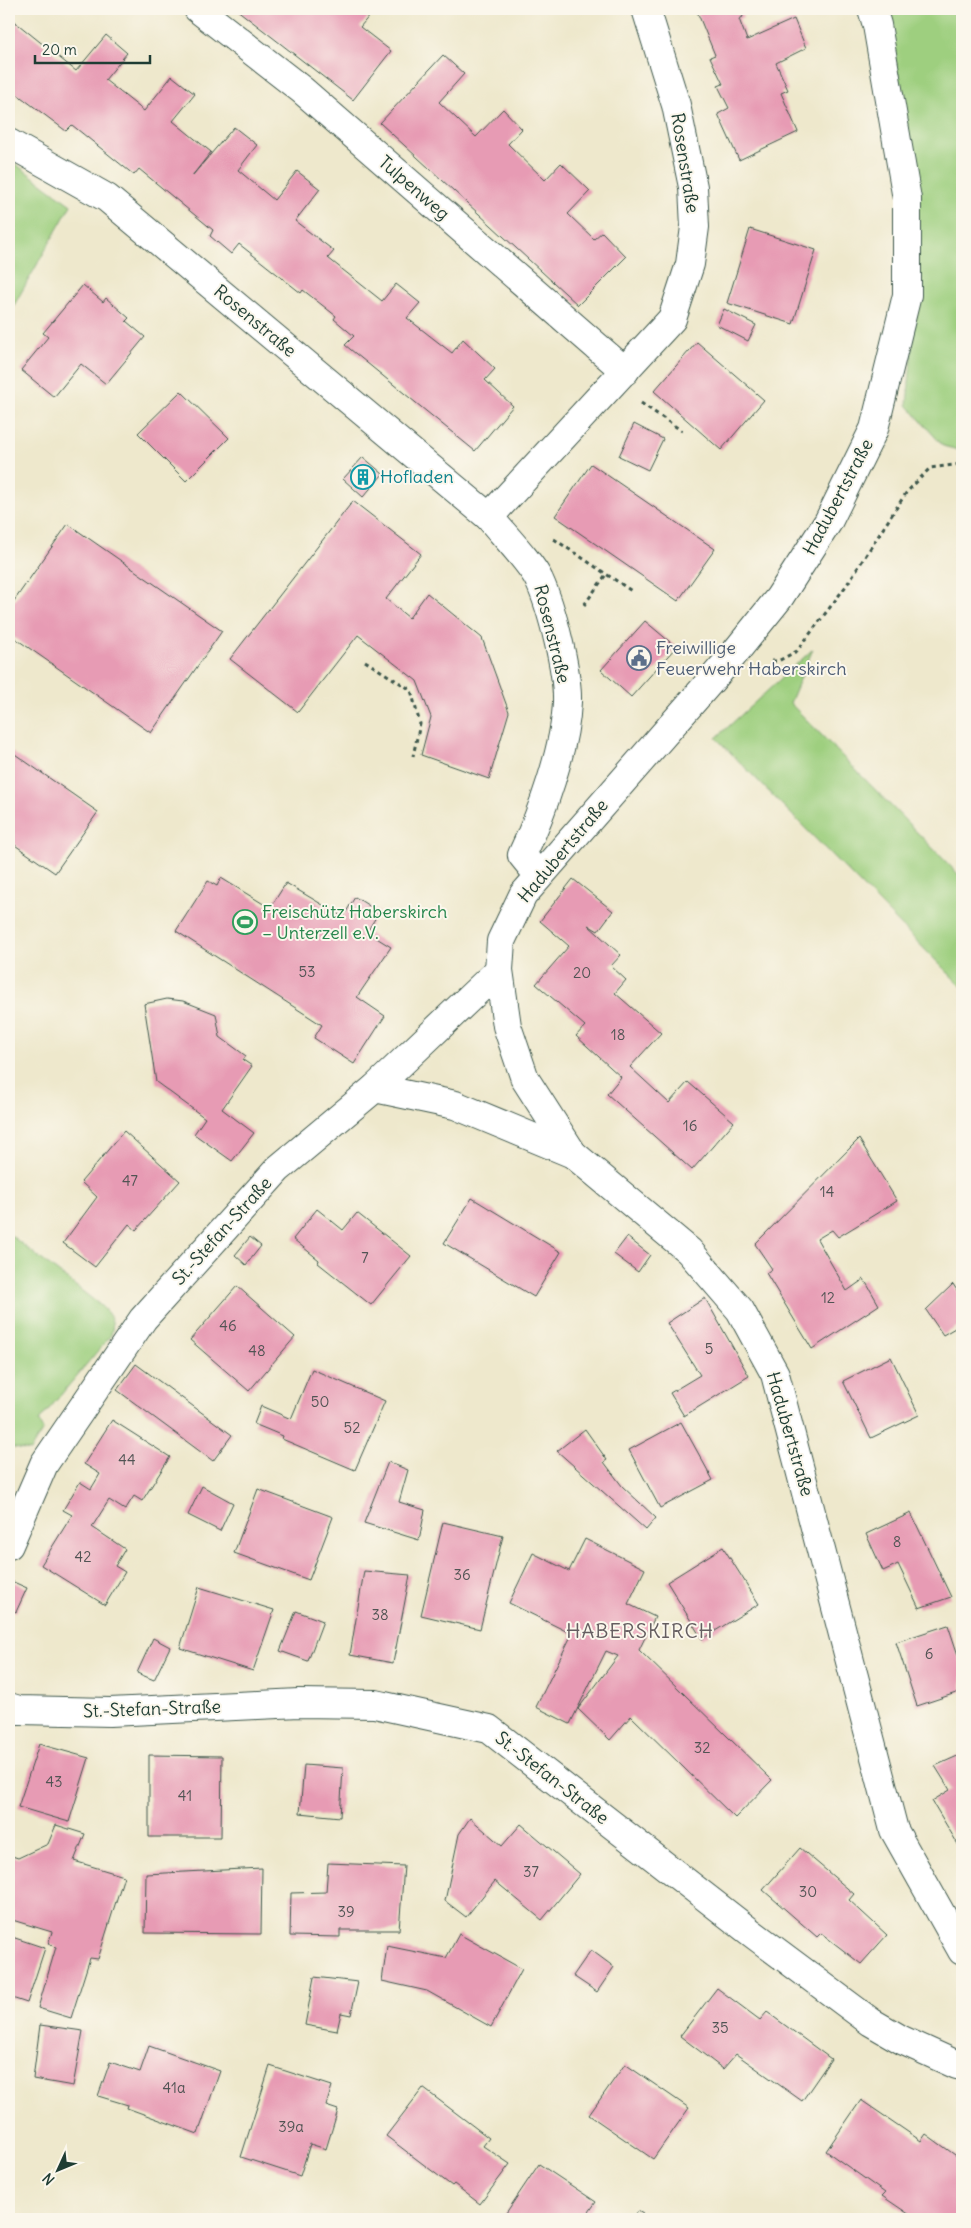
<svg xmlns="http://www.w3.org/2000/svg" width="971" height="2228" viewBox="0 0 971 2228" font-family="Delius,sans-serif">
<style>
.green{fill:#9ecf7f;stroke:#5e865a}
.building{fill:#e79bb4}
.lines{fill:none;stroke-linecap:round;stroke-linejoin:round}
.minor-casing{stroke:#3e574b;stroke-width:30}
.path{stroke:#3e574b;stroke-width:3;stroke-dasharray:4 4;stroke-linecap:butt}
.minor{stroke:#fff;stroke-width:28}
.labels{text-anchor:middle;stroke-width:4;stroke-linejoin:round;paint-order:stroke}
.number-label{font-size:15px;fill:#515454}
.street-label{font-size:18px;fill:#1f3d34;stroke:#fbf7ec}
.culture-label{font-size:18px;fill:#0d838f;stroke:#fbf7ec;text-anchor:start}
.service-label{font-size:18px;fill:#4e5e75;stroke:#fbf7ec;text-anchor:start}
.leisure-label{font-size:18px;fill:#27864d;stroke:#fbf7ec;text-anchor:start}
.quarter-label{font-size:20px;letter-spacing:1px;fill:#655e61;stroke:#fbf7ec}
</style>
<rect width="100%" height="100%" fill="#fbf7ec"/>
<filter id="ink" filterUnits="userSpaceOnUse"><feTurbulence type="fractalNoise" baseFrequency=".02" numOctaves="2"/><feDisplacementMap in="SourceGraphic" scale="10" xChannelSelector="R" yChannelSelector="G"/><feConvolveMatrix kernelMatrix="1 2 1 2 8 2 1 2 1" color-interpolation-filters="sRGB"/></filter>
<filter id="wash" filterUnits="userSpaceOnUse"><feTurbulence type="fractalNoise" baseFrequency=".0096" numOctaves="4" result="noise"/><feDisplacementMap in="SourceGraphic" scale="20" xChannelSelector="R" yChannelSelector="G"/><feGaussianBlur stdDeviation="1.12" result="paint"/><feColorMatrix in="noise" values="0 0 0 0 0 0 0 0 0 0 0 0 0 0 0 0 0 1.4 0 .05"/><feComposite in="paint" operator="in"/></filter>
<g filter="url(#wash)">
<rect width="100%" height="100%" fill="#eee8cc"/>
<!-- green -->
<g class="green">
<path d="M887,9H962V451L943,446L907,405L917,293V192Z"/>
<path d="M9,159L71,205L9,314Z"/>
<path d="M813,649L790,703L962,878V987L716,738Z"/>
<path d="M9,1234L100,1305C111,1315 115,1322 111,1335L39,1421L43,1430L30,1451L9,1447Z"/>
</g>
<g id="blocks">
<!-- building -->
<g class="building">
<path d="M236,9H375L360,27L391,51L353,100Z"/>
<path d="M696,9H740L743,17L739,19L747,40L794,19L806,48L776,63L788,90L781,93L798,132L739,160L718,114L729,108L718,86L723,84L710,57L715,55Z"/>
<path d="M14,21L76,71L106,35L127,53L105,80L144,111L172,76L195,94L173,121L211,152L192,176L234,127L257,145L238,170L274,200L297,171L320,189L295,221L334,251L328,258L382,301L396,284L420,303L407,318L452,353L463,339L495,369L485,380L513,406L475,451L345,345L354,336L334,319L336,316L303,290L301,293L239,244L231,254L210,236L213,230L139,169L134,175L72,125L66,131L9,88V28Z"/>
<path d="M443,55L464,74L439,102L476,137L503,109L522,129L508,144L545,180L561,163L590,191L568,214L594,239L602,232L626,257L578,305L380,123Z"/>
<path d="M750,229L816,250L793,324L727,303Z"/>
<path d="M83,285L103,302L106,298L129,318L126,321L145,337L106,384L81,364L54,397L21,370L48,337L43,333Z"/>
<path d="M724,309L756,325L748,341L717,325Z"/>
<path d="M697,342L764,400L721,450L654,391Z"/>
<path d="M181,391L229,438L186,481L138,433Z"/>
<path d="M634,424L663,439L648,470L619,456Z"/>
<path d="M363,457L383,474L363,497L343,479Z"/>
<path d="M591,464L715,549L678,601L555,516Z"/>
<path d="M353,501L421,554L386,599L409,618L427,593L482,638L509,712L489,779L421,755L431,717L417,681L358,635L298,712L230,659Z"/>
<path d="M68,524L222,631L151,733L9,634V608Z"/>
<path d="M645,621L676,647L631,697L601,670Z"/>
<path d="M9,750L98,812L55,873L9,841Z"/>
<path d="M221,878L270,908L286,883L343,917L355,897L379,912L367,932L391,947L357,997L385,1016L354,1064L314,1038L322,1025L176,931L208,881L217,886Z"/>
<path d="M573,879L613,911L598,931L588,925L621,955L611,966L626,980L615,993L661,1033L630,1067L669,1103L688,1082L734,1122L692,1170L607,1094L621,1077L576,1036L585,1026L536,984L569,946L540,921Z"/>
<path d="M167,999L183,1001L216,1014L220,1037L246,1056L243,1060L252,1066L222,1109L254,1133L232,1161L194,1134L205,1118L156,1082L144,1004Z"/>
<path d="M124,1131L180,1181L136,1230L129,1224L95,1267L63,1243L97,1197L81,1182Z"/>
<path d="M859,1139L897,1201L838,1237L832,1230L817,1239L847,1291L864,1279L879,1305L812,1349L766,1273L772,1269L755,1244Z"/>
<path d="M472,1198L561,1252L534,1297L444,1243Z"/>
<path d="M317,1209L343,1230L357,1213L411,1256L371,1305L318,1263L319,1260L293,1239Z"/>
<path d="M250,1237L261,1246L246,1265L235,1255Z"/>
<path d="M627,1237L650,1255L638,1272L614,1254Z"/>
<path d="M953,1284L962,1298V1324L943,1335L926,1310Z"/>
<path d="M237,1286L295,1337L249,1391L190,1340Z"/>
<path d="M705,1298L749,1376L684,1416L670,1393L700,1375L667,1323Z"/>
<path d="M891,1357L919,1415L871,1438L843,1381Z"/>
<path d="M136,1364L232,1435L213,1461L117,1390Z"/>
<path d="M312,1369L385,1401L355,1470L282,1439L283,1436L254,1424L261,1406L291,1419Z"/>
<path d="M112,1420L170,1457L142,1501L134,1496L125,1510L109,1500L92,1527L125,1549L115,1566L125,1572L105,1605L41,1565L72,1515L63,1510L80,1482L91,1489L100,1474L84,1464Z"/>
<path d="M681,1422L713,1480L660,1508L629,1450Z"/>
<path d="M585,1429L607,1460L604,1462L622,1486L656,1518L646,1530L557,1451Z"/>
<path d="M388,1462L408,1470L399,1502L425,1510L419,1540L364,1523Z"/>
<path d="M202,1486L233,1503L220,1531L188,1515Z"/>
<path d="M258,1489L333,1517L309,1580L234,1553Z"/>
<path d="M911,1513L951,1597L919,1608L898,1564L883,1571L866,1534Z"/>
<path d="M443,1522L503,1536L480,1629L421,1615Z"/>
<path d="M585,1539L645,1569L628,1604L655,1617L639,1650L772,1780L735,1818L631,1716L610,1740L578,1709L618,1656L606,1651L570,1724L536,1707L572,1634L509,1603L533,1553L569,1571Z"/>
<path d="M723,1547L759,1604L702,1639L667,1582Z"/>
<path d="M364,1571L410,1575L393,1663L350,1655Z"/>
<path d="M9,1580L27,1588L16,1612L9,1608Z"/>
<path d="M199,1587L274,1610L253,1671L180,1648Z"/>
<path d="M296,1611L323,1621L308,1661L280,1651Z"/>
<path d="M948,1625L962,1667V1691L917,1706L896,1642Z"/>
<path d="M153,1638L170,1647L154,1680L137,1673Z"/>
<path d="M39,1744L89,1758L69,1822L18,1807Z"/>
<path d="M962,1754V1851L932,1801L950,1790L935,1766Z"/>
<path d="M149,1755L222,1756L221,1837H149Z"/>
<path d="M304,1765L343,1768L340,1817L300,1813Z"/>
<path d="M470,1818L502,1846L521,1824L580,1874L542,1920L495,1881L466,1917L445,1901L459,1834Z"/>
<path d="M56,1825L85,1834L74,1861L124,1876L98,1959L90,1958L71,2018L38,2008L56,1947L48,1944L52,1932L9,1919V1855L18,1858L48,1844Z"/>
<path d="M800,1848L854,1894L849,1900L887,1935L861,1964L821,1933L817,1937L763,1890Z"/>
<path d="M328,1863L404,1866L399,1930H340V1937L290,1936L291,1893L326,1892Z"/>
<path d="M262,1868L261,1934L145,1933L146,1874Z"/>
<path d="M459,1934L522,1969L491,2027L427,1991L382,1981L387,1946L446,1958Z"/>
<path d="M9,1936L45,1948L27,2003L9,1997Z"/>
<path d="M591,1950L614,1967L597,1992L573,1976Z"/>
<path d="M314,1977L358,1982L351,2015L341,2013L337,2031L305,2025Z"/>
<path d="M717,1988L760,2020L767,2012L831,2059L802,2101L736,2054L723,2069L680,2036Z"/>
<path d="M40,2025L83,2031L73,2086L33,2079Z"/>
<path d="M149,2046L220,2071L198,2134L127,2108L128,2105L98,2096L110,2062L140,2072Z"/>
<path d="M625,2064L689,2108L653,2159L589,2115Z"/>
<path d="M270,2066L332,2086L326,2106L338,2110L326,2149L310,2144L300,2176L241,2157Z"/>
<path d="M423,2088L489,2138L483,2146L510,2164L480,2204L454,2184L452,2186L386,2136Z"/>
<path d="M861,2100L921,2141L926,2134L962,2160V2219H916L882,2196L885,2193L826,2151Z"/>
<path d="M539,2164L596,2202L584,2219H502Z"/>
<path d="M638,2211L651,2219H633Z"/>
</g>
</g>
</g>
<g filter="url(#ink)">
<use href="#blocks" fill-opacity="0" stroke="#3e574b" stroke-width="1"/>
<g class="lines">
<defs>
<g id="minor">
<path d="M198,9L302,90L625,371"/>
<path d="M872,9L877,25L907,199V295L874,429L828,522L779,598L729,660L523,895L501,941L499,970L507,1026L525,1079L573,1154L689,1251L740,1310L775,1374L894,1830L962,1951"/>
<path d="M9,143L107,198L489,517C501,532 532,564 539,580C552,608 568,672 567,702C565,749 542,813 522,855L539,876"/>
<path d="M489,517L672,319L690,264L695,227L693,187L676,105L646,9"/>
<path d="M375,1088L455,1105L573,1154"/>
<path d="M9,1545L44,1464L143,1319L278,1169L375,1088L499,970"/>
<path d="M9,1707L19,1710L110,1712L299,1703L375,1704L489,1729L749,1931L871,2022L902,2040L957,2065L962,2066"/>
</g>
</defs>
<!-- minor casing -->
<use href="#minor" class="minor-casing"/>
<!-- path -->
<g class="path">
<path d="M641,403L682,431"/>
<path d="M554,539L633,592"/>
<path d="M584,605L607,573"/>
<path d="M365,661L411,690L420,724L413,756"/>
<path d="M772,661H778L797,651L846,586L906,493L930,468L962,464"/>
</g>
<!-- minor -->
<use href="#minor" class="minor"/>
</g>
</g>
<!-- icons -->
<defs>
<symbol id="building-ring" viewBox="-11 -11 22 22"><circle r="9.5" fill="#fbf7ec" stroke="#0f9aa8" stroke-width="1.5"/><path d="M-4-6H4V6H1V3H-1V6H-4ZM-2.5-4.3h1.7v1.8h-1.7ZM.8-4.3h1.7v1.8H.8ZM-2.5-1h1.7V.8h-1.7ZM.8-1h1.7V.8H.8Z" fill="#0f9aa8"/></symbol>
<symbol id="civic-ring" viewBox="-11 -11 22 22"><circle r="9.5" fill="#fbf7ec" stroke="#5c6f8a" stroke-width="1.5"/><path d="M-.6-6.5H3V-4.5H.6V-3L4-1V1h2V6H-6V1h2V-1L-.6-3ZM-1.2 2.5V6h2.4V2.5Z" fill="#5c6f8a"/></symbol>
<symbol id="stadium-ring" viewBox="-11 -11 22 22"><circle r="9.5" fill="#fbf7ec" stroke="#2e9e5b" stroke-width="1.5"/><path d="M0-5a6.5 5 0 1 0 0 10a6.5 5 0 1 0 0-10ZM-3.5-1.8h7v3.6h-7Z" fill="#2e9e5b"/></symbol>
</defs>
<g fill-rule="evenodd">
<use href="#building-ring" x="349" y="463" width="28" height="28"/>
<use href="#civic-ring" x="625" y="644" width="28" height="28"/>
<use href="#stadium-ring" x="231" y="908" width="28" height="28"/>
</g>
<g class="labels">
<!-- number labels -->
<g class="number-label">
<text x="307" y="977">53</text>
<text x="582" y="978">20</text>
<text x="618" y="1040">18</text>
<text x="690" y="1131">16</text>
<text x="130" y="1186">47</text>
<text x="827" y="1197">14</text>
<text x="365" y="1263">7</text>
<text x="828" y="1303">12</text>
<text x="228" y="1331">46</text>
<text x="709" y="1354">5</text>
<text x="257" y="1356">48</text>
<text x="320" y="1407">50</text>
<text x="352" y="1433">52</text>
<text x="127" y="1465">44</text>
<text x="897" y="1547">8</text>
<text x="83" y="1562">42</text>
<text x="462" y="1580">36</text>
<text x="380" y="1620">38</text>
<text x="929" y="1659">6</text>
<text x="702" y="1753">32</text>
<text x="54" y="1787">43</text>
<text x="185" y="1801">41</text>
<text x="531" y="1877">37</text>
<text x="808" y="1897">30</text>
<text x="346" y="1917">39</text>
<text x="720" y="2033">35</text>
<text x="174" y="2093">41a</text>
<text x="291" y="2132">39a</text>
</g>
<!-- street labels -->
<g class="street-label">
<text transform="translate(685 163) rotate(81)" y="6">Rosenstraße</text>
<text transform="translate(414 188) rotate(41)" y="6">Tulpenweg</text>
<text transform="translate(255 321) rotate(40)" y="6">Rosenstraße</text>
<text transform="translate(838 497) rotate(-62)" y="6">Hadubertstraße</text>
<text transform="translate(552 634) rotate(76)" y="6">Rosenstraße</text>
<text transform="translate(563 851) rotate(-50)" y="6">Hadubertstraße</text>
<text transform="translate(222 1231) rotate(-48)" y="6">St.-Stefan-Straße</text>
<text transform="translate(790 1434) rotate(74)" y="6">Hadubertstraße</text>
<text transform="translate(152 1709) rotate(-2)" y="6">St.-Stefan-Straße</text>
<text transform="translate(552 1778) rotate(38)" y="6">St.-Stefan-Straße</text>
</g>
<!-- culture labels -->
<g class="culture-label">
<text x="380" y="483">Hofladen</text>
</g>
<!-- service labels -->
<g class="service-label">
<text x="656" y="654">Freiwillige<tspan x="656" dy="21">Feuerwehr Haberskirch</tspan></text>
</g>
<!-- leisure labels -->
<g class="leisure-label">
<text x="262" y="918">Freischütz Haberskirch<tspan x="262" dy="21">– Unterzell e.V.</tspan></text>
</g>
<!-- quarter labels -->
<g class="quarter-label">
<text x="640" y="1638">HABERSKIRCH</text>
</g>
</g>
<!-- margin -->
<rect width="971" height="2228" fill="none" stroke="#fbf7ec" stroke-width="30"/>
<!-- north arrow -->
<g transform="translate(58 2170) rotate(226)" stroke="#fbf7ec" stroke-width="4" paint-order="stroke">
<path d="M0-4L9 19L0 12L-9 19Z" fill="#1f3d34"/>
<text y="-8" font-size="14" font-weight="bold" text-anchor="middle" fill="#1f3d34">N</text>
</g>
<!-- scale -->
<path d="M35 55v8h115v-8" fill="none" stroke="#1f3d34" stroke-width="2.5"/>
<text x="42" y="55" font-size="15" fill="#1f3d34" stroke="#fbf7ec" stroke-width="4" paint-order="stroke">20 m</text>
</svg>
